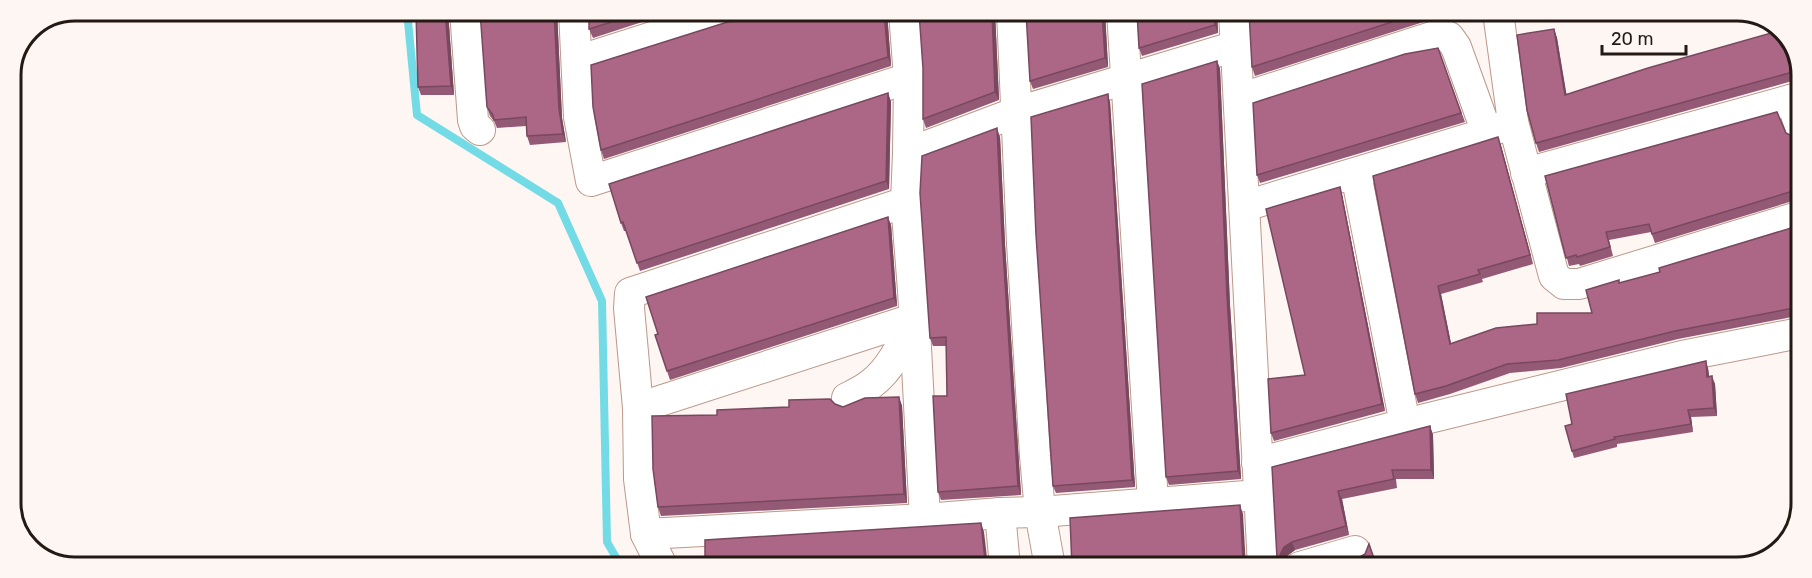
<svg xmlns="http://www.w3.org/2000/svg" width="1812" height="578" viewBox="0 0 1812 578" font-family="Rubik,sans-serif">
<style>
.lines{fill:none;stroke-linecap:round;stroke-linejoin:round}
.stream{stroke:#73dbe5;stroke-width:8}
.minor-casing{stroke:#bb998b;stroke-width:32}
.minor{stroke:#fff;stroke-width:30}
.wall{fill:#945974}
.shaded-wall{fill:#78485e}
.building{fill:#ac6787;stroke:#78485e;stroke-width:1.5}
.rim{fill:none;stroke:#251913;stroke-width:3}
</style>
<rect width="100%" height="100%" fill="#fdf6f3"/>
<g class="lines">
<!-- stream -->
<path class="stream" d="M407,11L417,115L558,203L602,301L607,542L621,566"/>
<defs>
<g id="minor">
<path d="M465,11L473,120L475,126L480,130"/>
<path d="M574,11L579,117L591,181L909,78"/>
<path d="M904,12L909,78L908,153"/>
<path d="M1012,12L1022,243L1035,456L1040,512L1050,567"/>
<path d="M1122,12L1153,502"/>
<path d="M1234,12L1263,567"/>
<path d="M1236,46L1017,112L908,153L906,202L630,293L629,308L638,408L639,479L646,534L925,519L1000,513L1040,512L1259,495"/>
<path d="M577,61L734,11"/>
<path d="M1239,99L1441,34L1449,37L1456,47L1487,133"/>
<path d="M1791,100L1801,129"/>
<path d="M1513,122L1554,276L1564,284H1579L1801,216"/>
<path d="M1526,173L1801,97"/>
<path d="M906,202L913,290L925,519"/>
<path d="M1245,206L1487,133L1513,122L1498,12"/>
<path d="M847,398C855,394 864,390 871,384C891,369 903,344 912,321"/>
<path d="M638,408L913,319"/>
<path d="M1405,424L1682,356L1800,333"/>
<path d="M1257,463L1405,424L1356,174"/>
<path d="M1000,513L1005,567"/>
<path d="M646,534L662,566"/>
<path d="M1300,567L1355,551"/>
</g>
</defs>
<!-- minor casing -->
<use href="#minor" class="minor-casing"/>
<!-- minor -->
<use href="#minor" class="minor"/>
</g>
<!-- wall -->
<g class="wall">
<path d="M448,11L454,95H421L418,87Z"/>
<path d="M557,11L562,118L566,142L530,145L527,136L526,126L497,128L494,121L490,116L487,107Z"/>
<path d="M589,11H676L593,38L589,29Z"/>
<path d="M887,12L891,66L604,159L601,150L737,19L744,14Z"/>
<path d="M995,12L999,100L926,128L923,119V68Z"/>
<path d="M1105,12L1108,67L1033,89L1030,81Z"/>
<path d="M1217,12L1218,33L1142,56L1139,48Z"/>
<path d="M1249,12H1474L1451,19L1436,18L1255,76L1252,67Z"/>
<path d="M1554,29L1557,38L1566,94L1801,70V80H1796L1539,152L1536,143Z"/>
<path d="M1438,48L1465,122L1260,183L1257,175Z"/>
<path d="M1217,61L1220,69L1230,305L1241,479L1169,485L1166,477Z"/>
<path d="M888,93L891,102L889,189L640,271L626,231H624L621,223Z"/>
<path d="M1110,102L1135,487L1056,493L1053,486Z"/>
<path d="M1786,133L1794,137H1801V199L1796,200L1655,243L1651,232L1609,240L1613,256L1580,266L1579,264L1569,266L1545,176Z"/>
<path d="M1000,137L1005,244L1021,495L941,500L938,492L947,396L946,346H933L930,338Z"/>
<path d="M1501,146L1533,264L1482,279L1483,282L1441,294L1451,344L1537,324L1592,313L1619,283L1660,272L1801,225L1800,316H1797L1678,339L1561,368L1510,373L1450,394L1418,403L1415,394L1373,176Z"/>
<path d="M1342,195L1385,411L1274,441L1271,433L1305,375Z"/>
<path d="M891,225L897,306L670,380L655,335Z"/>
<path d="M1708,368L1709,376L1715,384L1717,416L1691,417L1693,432L1617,444V447L1574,458L1572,451V424Z"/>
<path d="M899,397L902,406L907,503L661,516L658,507L789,407L835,404L843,407Z"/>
<path d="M1430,426L1433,435L1434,479H1396L1397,488L1342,499L1349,535L1295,550L1287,556L1283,563V567H1275L1277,558L1272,467Z"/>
</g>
<!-- shaded-wall -->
<g class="shaded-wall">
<path d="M445,11H448L454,95L451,86Z"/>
<path d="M554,11H557L562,118L566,142L563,134L559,109Z"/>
<path d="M884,12H887L891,66L888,57Z"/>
<path d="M992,12H995L999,100L995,92Z"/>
<path d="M1102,12H1105L1108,67L1105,58Z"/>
<path d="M1214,12H1217L1218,33L1215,25Z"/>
<path d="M1554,29L1557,38L1568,103L1565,95Z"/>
<path d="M1217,61L1220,69L1230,305L1241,479L1238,471L1227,297Z"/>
<path d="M888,93L891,102L889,189L886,181Z"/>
<path d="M1108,94L1110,102L1135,487L1132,480Z"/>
<path d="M997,128L1000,137L1005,244L1021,495L1018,486L1002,235Z"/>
<path d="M1498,137L1501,146L1533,264L1530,255Z"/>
<path d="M1340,187L1342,195L1385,411L1382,404Z"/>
<path d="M888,217L891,225L897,306L894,298Z"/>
<path d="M1438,286L1441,294L1453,353L1450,344Z"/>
<path d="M1706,361L1708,368L1710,384L1707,377Z"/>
<path d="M1712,376L1715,384L1717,416L1714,408Z"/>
<path d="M899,397L902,406L907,503L904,494Z"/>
<path d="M1688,410L1691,417L1693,432L1691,424Z"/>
<path d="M1430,426L1433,435L1434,479L1431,470Z"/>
<path d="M1338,491L1342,499L1349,535L1346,526Z"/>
<path d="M1240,505L1243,514L1246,567L1243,560Z"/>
<path d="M981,523L984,532L988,566L985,560Z"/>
<path d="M1292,542L1295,550L1287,556L1283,563V567H1282L1280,555L1284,547Z"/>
</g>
<!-- building -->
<g class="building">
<path d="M416,11H445L451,86L418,87Z"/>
<path d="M480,11H554L559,109L563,134L527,136L526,117L494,120L493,115L487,107Z"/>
<path d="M589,11H647L589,29Z"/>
<path d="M745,11L884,12L888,57L601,150L593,107L591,65L737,19L744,14Z"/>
<path d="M919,12H992L995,92L923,119V68Z"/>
<path d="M1026,12H1102L1105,58L1030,81Z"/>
<path d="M1137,12H1214L1215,25L1139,48Z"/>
<path d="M1249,12H1423L1252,67Z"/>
<path d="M1554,29L1565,95L1648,68L1782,30L1786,33L1801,72H1793L1536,143L1527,110L1517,35Z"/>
<path d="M1438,48L1461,113L1257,175L1253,103L1405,54Z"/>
<path d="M1217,61L1227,297L1238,471L1166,477L1142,84Z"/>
<path d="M888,93L886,181L637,263L623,222L621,223L609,184Z"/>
<path d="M1108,94L1132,480L1053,486L1036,235L1031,117Z"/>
<path d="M1777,112L1786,133L1794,137H1801V191H1793L1652,234L1649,224L1606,232L1610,247L1577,257L1576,255L1566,258L1545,176Z"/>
<path d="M997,128L1002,235L1018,486L938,492L933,396H947L946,337L930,338L920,193L922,156Z"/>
<path d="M1498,137L1530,255L1478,270L1480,274L1438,286L1450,344L1496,328L1537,324V313H1592L1586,290L1619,280V283L1660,272L1659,268L1801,225L1800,308H1794L1675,331L1558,360L1507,364L1446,386L1415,394L1373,176Z"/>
<path d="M1340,187L1382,404L1271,433L1268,379L1305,375L1266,209Z"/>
<path d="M888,217L894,298L667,371L655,335L658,334L646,297Z"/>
<path d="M1706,361L1707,377L1712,376L1714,408L1688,410L1691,424L1614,437L1615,439L1572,451L1565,426L1572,424L1566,394Z"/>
<path d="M899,397L904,494L658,507L653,469L652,416L717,415V410L789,407V400L830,399L835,404L843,407L865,398Z"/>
<path d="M1430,426L1431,470H1392L1394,479L1338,491L1346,526L1292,542L1284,547L1280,555L1281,564L1282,567H1275L1277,558L1272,467Z"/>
<path d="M1240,505L1243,560L1245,567H1072L1070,518Z"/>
<path d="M981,523L985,560L987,566H705V540Z"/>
<path d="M1369,544L1377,567H1329L1357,559L1365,554Z"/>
</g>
<!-- crop -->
<path d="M0 0H1812V578H0ZM75 21H1737A54 54 0 0 1 1791 75V503A54 54 0 0 1 1737 557H75A54 54 0 0 1 21 503V75A54 54 0 0 1 75 21Z" fill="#fdf6f3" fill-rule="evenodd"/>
<path class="rim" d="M75 21H1737A54 54 0 0 1 1791 75V503A54 54 0 0 1 1737 557H75A54 54 0 0 1 21 503V75A54 54 0 0 1 75 21Z"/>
<!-- scale -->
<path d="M1602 45v9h84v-9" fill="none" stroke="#251913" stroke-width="3"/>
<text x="1611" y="45" font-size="18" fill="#251913" stroke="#fdf6f3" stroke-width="4.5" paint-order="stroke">20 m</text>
</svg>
